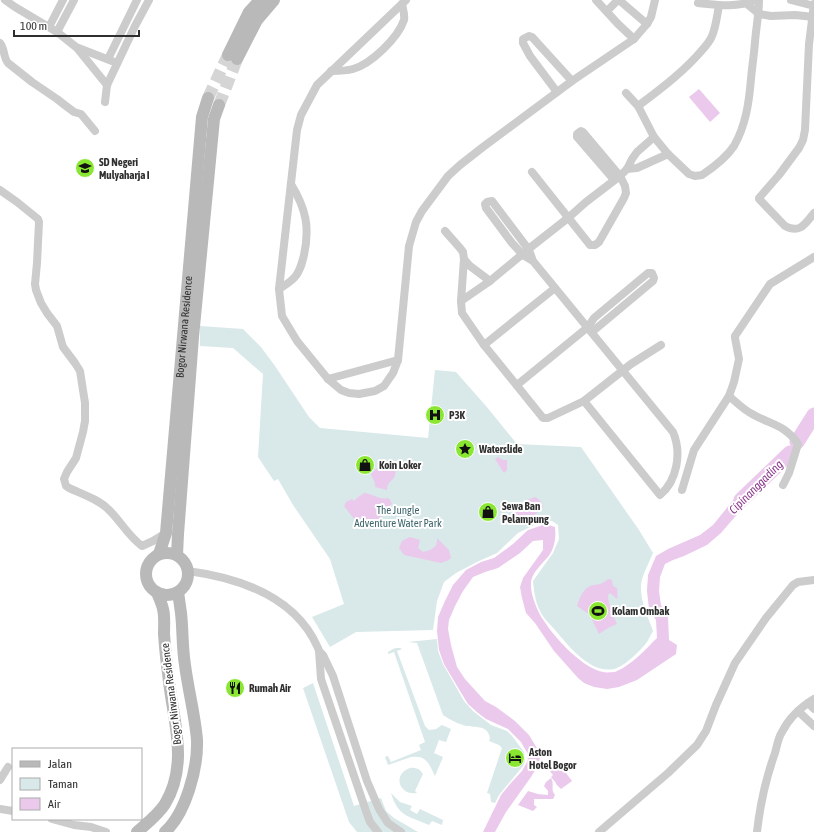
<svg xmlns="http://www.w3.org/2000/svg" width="814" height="832" viewBox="0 0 814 832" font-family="'Asap Condensed',sans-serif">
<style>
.green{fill:#d9e8e9}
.water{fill:#ebc9ec}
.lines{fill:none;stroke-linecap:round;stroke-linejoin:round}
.river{stroke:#ebc9ec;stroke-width:15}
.secondary-tunnel{stroke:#d5d5d5;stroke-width:12;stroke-dasharray:12 6;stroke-linecap:butt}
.street{stroke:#ccc;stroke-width:8}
.secondary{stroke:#b9b9b9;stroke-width:12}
.labels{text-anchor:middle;stroke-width:4;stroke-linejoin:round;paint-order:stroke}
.poi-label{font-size:11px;font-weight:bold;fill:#2f2f2f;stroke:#fff;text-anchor:start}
.street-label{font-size:11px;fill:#2f2f2f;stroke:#fff}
.park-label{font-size:11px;fill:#3c656b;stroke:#fff}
.water-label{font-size:12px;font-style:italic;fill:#8f3c91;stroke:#fff}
</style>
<rect width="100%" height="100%" fill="#fff"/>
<!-- green -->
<g class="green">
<path d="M200,326L243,329L261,347L275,366L309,417L320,428L428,438L435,370L456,372L486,406L517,444L581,447L639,530L653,553C649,563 642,575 641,585C640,601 648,617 653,631C651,635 649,638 647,642C641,650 624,667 614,669C590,674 569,646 555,630C550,624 543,618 540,611C535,601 534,591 533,581L553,553L559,539L558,525L552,521L544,520L518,533L497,553L479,561L456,573L444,582L437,601L433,630L356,632L330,647L312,617L344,604L330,559L293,505L278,479L274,481L258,457L263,374L233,348L200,346Z"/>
<path d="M437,639L438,651L443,664L464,701L473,711L491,725L507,731L512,736L524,752L525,761L523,766L499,795L495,803L491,802L490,794L487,793L502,748L499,745L489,741L490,738C487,723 474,729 463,725C456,723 449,719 443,715L417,643L408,642Z"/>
<path d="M396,648H400L402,649L397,651L425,726L429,730L436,729L442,725L451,729L446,742L439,740L434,753L443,757L435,776C429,764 427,755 411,757L388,765L385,757L388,756L391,762L421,750L419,745L425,742L394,652L388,654V652L393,649Z"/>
<path d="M313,683L354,806L381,798L386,811L394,818L418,832H357L349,822L303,688Z"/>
<path d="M410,768C416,767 420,769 423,774L415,791L417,793C399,796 392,774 410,768Z"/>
<path d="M391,793L400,802L412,806L410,810L417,814L420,809L443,820L442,825L432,821L429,825C409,816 398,817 391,793Z"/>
</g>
<!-- water -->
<g class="water">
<path d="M699,89L720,113L710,122L689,97Z"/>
<path d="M498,457L503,460H507V470L504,473L495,459Z"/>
<path d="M382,464C388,464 398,467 395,475C393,482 387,481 387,490L375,487C376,481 372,479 371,474L378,467Z"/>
<path d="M751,482L759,491L733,519L721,533L707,545L684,556L673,560L665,564L660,577L659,591L661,605L668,617L669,640L677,645L676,654L637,680L619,687L607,689L594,687L584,683L578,678L554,651L535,623L526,613L522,598L520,587L523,578L543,550V540L533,541L520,553L498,568L485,572L473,577L463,591L455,606L449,620L448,629L451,645L457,667L465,679L485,701L496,707L515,721L529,735L541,755L537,767L531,777L506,812L495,832H483L501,795L510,784L522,771L527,762L529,756L521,742L508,729L486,719L478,713L468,704L460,691L444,664L439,650L437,631L438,617L445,601L453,585L466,570L481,562L494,558L513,544L528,530L546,524L555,527C556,536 555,546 550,554C544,563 531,572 531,584C530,593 538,613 544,621C555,638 582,668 603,672C606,673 611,672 615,672C618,671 620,669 623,668C636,660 646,649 657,638L656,620L649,609L647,591L648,575L656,556L668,549L700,535L713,525L734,499Z"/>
<path d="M364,493C373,494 379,500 389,498L392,504C387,507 383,509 383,515L378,519L372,528L364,529L358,524L344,506L346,502L352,499L354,501L357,498Z"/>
<path d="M535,497C540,500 542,502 543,507C535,517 517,526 511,510L513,506L520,505L525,501Z"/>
<path d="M410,537L420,540L418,548L423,552C431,550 438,548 437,538L449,550L451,558L449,560L441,563L404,555L399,548L402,541Z"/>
<path d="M608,579L612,580L613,586L617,588C617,592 618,596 617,599L610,593L608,595C608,605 613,614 617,624L608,628L599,634L590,615L577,606C580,597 583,587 594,585C601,584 602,584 608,579Z"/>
<path d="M555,764L557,767L561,764L568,772L566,773L572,781L561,789L556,784V783L551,777L553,775L549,770Z"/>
<path d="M551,778C555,785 550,789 555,795L553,799H534V805L537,807L533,811L518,805L528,791L538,794L548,795V791L544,786L546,782Z"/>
</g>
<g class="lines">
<!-- river -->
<g class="river">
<path d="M797,442L814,415"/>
<path d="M741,500L790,453"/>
</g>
<!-- secondary-tunnel -->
<g class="secondary-tunnel">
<path d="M208,98L228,55"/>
<path d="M219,105L237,59"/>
</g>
<!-- street -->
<g class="street">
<path d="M5,0L15,7L57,32L76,47L117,63"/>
<path d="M406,0L317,85L301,115L297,130L279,289L282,316L297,341L328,379L341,390L349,393L359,394L375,391L384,386L393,373L398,360L409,246L416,222L422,211L448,176L460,165L483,147L572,81L634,39L647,24L651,17L655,0"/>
<path d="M596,0L618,24L634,39"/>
<path d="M619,0L647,24"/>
<path d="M791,0L814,6"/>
<path d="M698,3C717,5 737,8 755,0"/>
<path d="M747,4L759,14L771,16L795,15L814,17"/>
<path d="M814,4L809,44L805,130L803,140L799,148L779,175L759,198V199L785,226C800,234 805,224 814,213"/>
<path d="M607,11L618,0"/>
<path d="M49,27L63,0"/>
<path d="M57,32L74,0"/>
<path d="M0,43C5,49 3,57 8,63L32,82L57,99L66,106L74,112L81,114L95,131"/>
<path d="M77,48L107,85"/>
<path d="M108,59L137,0"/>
<path d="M331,71C338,71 346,71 353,69C371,64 398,38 404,20C405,15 403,9 402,4"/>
<path d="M557,92L530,56L523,43V39L529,36L532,37L572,81"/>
<path d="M626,93L638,106L654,137L668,154L689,174L695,176L702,175C714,167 726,158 734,146C746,125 749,102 751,79C752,67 754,55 755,42C756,28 759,14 759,0"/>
<path d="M105,102L107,85L135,26L149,0"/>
<path d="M638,106C658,91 678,76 695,58C701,51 709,44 712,36C716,27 717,15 719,6"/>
<path d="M654,137L637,152L632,159L627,169L620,176L586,202L568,218L531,247L490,281L461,301L462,313L484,345L543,418H548L584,401L631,364L661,345"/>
<path d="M627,169L637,168L668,154"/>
<path d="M532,172L590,245H595L599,242L624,198L626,193L625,186L620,176L583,132L581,131L577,134V137L614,180"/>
<path d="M0,190L17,202L38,219L39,222L37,263L35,284L36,290L41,303L47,313L57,326L63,347L75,363L80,371L85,403V421L83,432L76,458L67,472L64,479L66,486L69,488C82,494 98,499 108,509C120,520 128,536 142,546L153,541L166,533"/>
<path d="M445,231L460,248L463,252L464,259"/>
<path d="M533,261L523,255L512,243L486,208L485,204L487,202L492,201L529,250L533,261L673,432C682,453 677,481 660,495L584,401"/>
<path d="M279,289C284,286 290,282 294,278C300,272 302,263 304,255C310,227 306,209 291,184"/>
<path d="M461,301L464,259L470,266L490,281"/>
<path d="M484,345L555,288"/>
<path d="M328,379L398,360"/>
<path d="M517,385L588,327L594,318L648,273H652L654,278L653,281L592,332"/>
<path d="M729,396C737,403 745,411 754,415C772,425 785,425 798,444L789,473L783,485"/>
<path d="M682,490L694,450L729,396L734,382L739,359L735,338V336L770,284L814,257"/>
<path d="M188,571C240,578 296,597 318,648L319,651L321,679L367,814L370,822L378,832"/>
<path d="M320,652L323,655L333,676L367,781L379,809L388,823L401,832"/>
<path d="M808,703L814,709"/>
<path d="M798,711L814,726"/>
<path d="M0,780L8,767"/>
<path d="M0,809L13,811"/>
<path d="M52,819L74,825L91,827L106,832"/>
<path d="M599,832L668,773L697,745L706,731L716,705L735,663L766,618L793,585L798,582L814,580"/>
<path d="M757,832C760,805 766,778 775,753C777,746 778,738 782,732C789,718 801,707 814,699"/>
</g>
<!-- secondary -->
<g class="secondary">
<path d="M228,55L249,12L260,0"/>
<path d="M237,59L257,20L274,0"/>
<circle cx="167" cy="574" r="21"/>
<path id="s1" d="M159,554L166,533L202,117L208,98"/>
<path d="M177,555L178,534L193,337L214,119L219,105"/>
<path d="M137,832C146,824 158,815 165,804C190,762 172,718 168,673C166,660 165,647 164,634C164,626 165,617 163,609C162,604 159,598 157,592"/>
<path d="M165,832C186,813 198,768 197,740C195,715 188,689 185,665C182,647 183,630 181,613C180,606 179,599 178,592"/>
</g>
</g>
<!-- icons -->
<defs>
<symbol id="school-disc" viewBox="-11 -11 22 22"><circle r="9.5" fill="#89e631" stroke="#fff"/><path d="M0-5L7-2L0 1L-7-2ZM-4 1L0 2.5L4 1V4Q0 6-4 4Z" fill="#111"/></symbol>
<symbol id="hospital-disc" viewBox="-11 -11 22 22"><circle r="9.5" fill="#89e631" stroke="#fff"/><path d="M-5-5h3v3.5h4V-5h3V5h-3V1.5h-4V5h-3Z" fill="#111"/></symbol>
<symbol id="sight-disc" viewBox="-11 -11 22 22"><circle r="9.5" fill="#89e631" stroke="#fff"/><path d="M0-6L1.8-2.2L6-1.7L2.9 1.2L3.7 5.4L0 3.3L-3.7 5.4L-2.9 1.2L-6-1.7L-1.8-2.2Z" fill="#111"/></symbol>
<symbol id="shop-disc" viewBox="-11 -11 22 22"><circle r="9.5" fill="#89e631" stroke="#fff"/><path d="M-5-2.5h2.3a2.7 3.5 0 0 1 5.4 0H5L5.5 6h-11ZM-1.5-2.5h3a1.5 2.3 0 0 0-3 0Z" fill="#111"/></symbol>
<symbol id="stadium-disc" viewBox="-11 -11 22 22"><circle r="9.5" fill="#89e631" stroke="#fff"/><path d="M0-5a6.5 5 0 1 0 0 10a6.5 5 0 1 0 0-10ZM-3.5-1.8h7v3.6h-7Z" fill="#111"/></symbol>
<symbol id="restaurant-disc" viewBox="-11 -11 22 22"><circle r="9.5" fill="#89e631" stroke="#fff"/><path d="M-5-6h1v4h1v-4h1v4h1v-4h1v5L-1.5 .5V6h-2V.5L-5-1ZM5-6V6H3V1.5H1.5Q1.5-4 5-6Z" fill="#111"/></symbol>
<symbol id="hotel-disc" viewBox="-11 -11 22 22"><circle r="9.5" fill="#89e631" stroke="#fff"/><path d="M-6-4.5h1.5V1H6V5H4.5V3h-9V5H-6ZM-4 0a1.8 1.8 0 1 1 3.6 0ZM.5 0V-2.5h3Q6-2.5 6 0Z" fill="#111"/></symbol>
</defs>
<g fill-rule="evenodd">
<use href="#school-disc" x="74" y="157" width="22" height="22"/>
<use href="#hospital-disc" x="424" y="404" width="22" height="22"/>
<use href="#sight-disc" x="454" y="438" width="22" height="22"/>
<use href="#shop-disc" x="354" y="454" width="22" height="22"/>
<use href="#shop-disc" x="477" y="501" width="22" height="22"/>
<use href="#stadium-disc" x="587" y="600" width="22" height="22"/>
<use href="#restaurant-disc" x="224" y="677" width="22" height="22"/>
<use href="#hotel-disc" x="504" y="747" width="22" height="22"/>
</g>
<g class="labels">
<!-- poi labels -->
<g class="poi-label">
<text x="99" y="166">SD Negeri<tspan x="99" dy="13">Mulyaharja I</tspan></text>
<text x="449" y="419">P3K</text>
<text x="479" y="453">Waterslide</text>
<text x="379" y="469">Koin Loker</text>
<text x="502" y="510">Sewa Ban<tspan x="502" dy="13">Pelampung</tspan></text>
<text x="612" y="615">Kolam Ombak</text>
<text x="249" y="692">Rumah Air</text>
<text x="529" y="756">Aston<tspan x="529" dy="13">Hotel Bogor</tspan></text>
</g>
<!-- street labels -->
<g class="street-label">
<text dy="4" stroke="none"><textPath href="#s1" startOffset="229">Bogor Nirwana Residence</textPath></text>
<text transform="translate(171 694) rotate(-97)" y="4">Bogor Nirwana Residence</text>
</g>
<!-- park labels -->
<g class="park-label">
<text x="398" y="514">The Jungle<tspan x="398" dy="13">Adventure Water Park</tspan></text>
</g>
<!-- water labels -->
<g class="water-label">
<text transform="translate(756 487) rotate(-45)" y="4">Cipinanggading</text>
</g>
</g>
<!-- legend -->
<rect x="12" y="748" width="130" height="72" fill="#ffffff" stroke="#acacac"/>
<rect x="20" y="761" width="20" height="6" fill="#b9b9b9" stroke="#acacac"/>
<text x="48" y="768" font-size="12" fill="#2f2f2f">Jalan</text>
<rect x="20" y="778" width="20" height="12" fill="#d9e8e9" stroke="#acacac"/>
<text x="48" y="788" font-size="12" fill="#2f2f2f">Taman</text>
<rect x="20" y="798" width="20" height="12" fill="#ebc9ec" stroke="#acacac"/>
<text x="48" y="808" font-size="12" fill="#2f2f2f">Air</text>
<!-- scale -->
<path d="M14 30v6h125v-6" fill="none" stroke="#2f2f2f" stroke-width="2"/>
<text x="20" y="30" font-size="12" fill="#2f2f2f" stroke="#ffffff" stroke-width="3" paint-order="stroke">100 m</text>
</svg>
